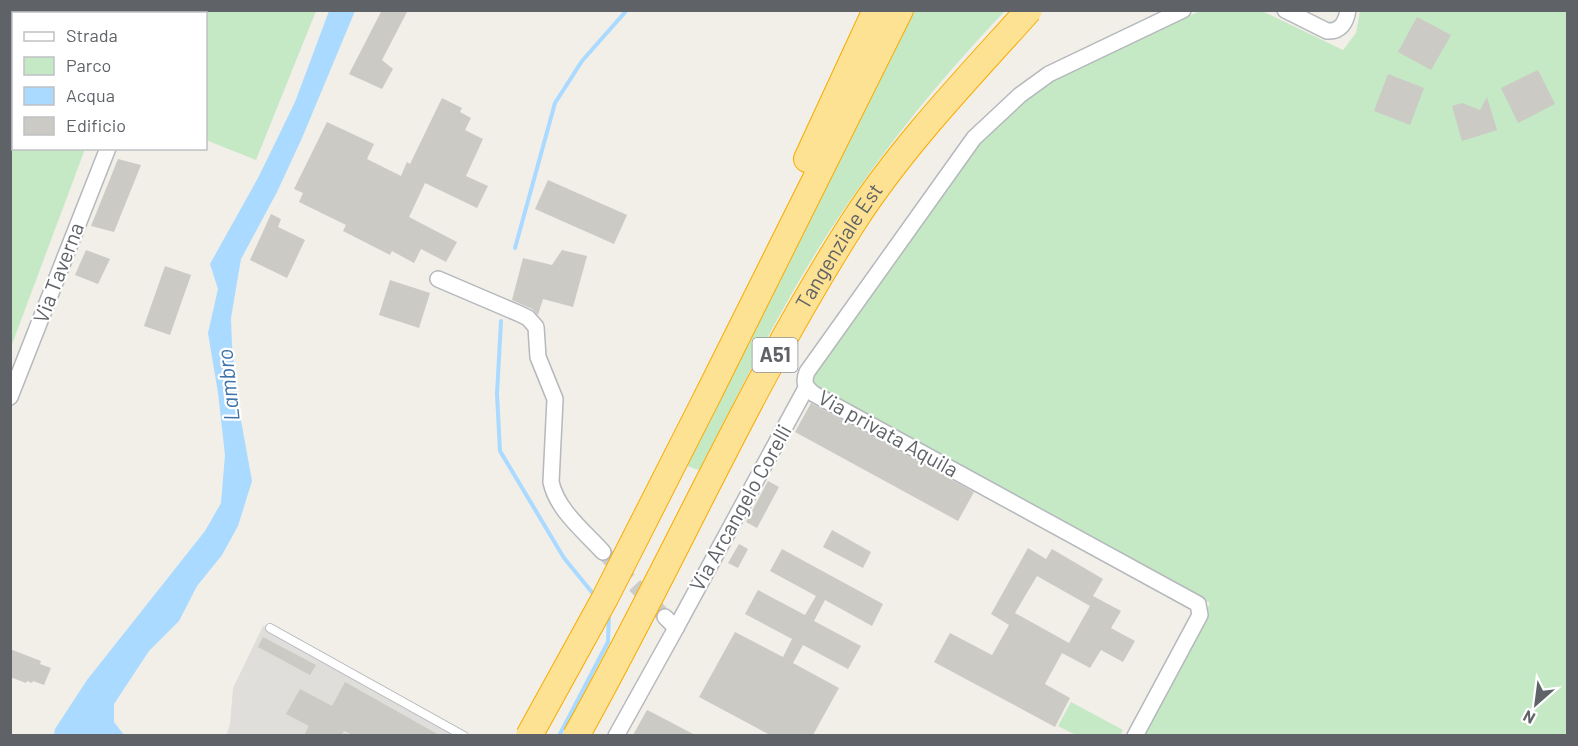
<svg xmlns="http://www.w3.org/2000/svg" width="1578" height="746" viewBox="0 0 1578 746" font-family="Barlow,sans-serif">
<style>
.industrial{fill:#e0deda}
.green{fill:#c5e8c5}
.water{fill:#aadaff}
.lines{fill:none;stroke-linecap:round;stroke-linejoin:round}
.stream{stroke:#aadaff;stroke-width:4}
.building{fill:#cccac5;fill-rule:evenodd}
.street-tunnel{stroke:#ccccc8;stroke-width:15;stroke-dasharray:15 8;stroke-linecap:butt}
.lane-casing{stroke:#b5b8bc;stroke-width:10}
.street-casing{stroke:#b5b8bc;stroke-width:18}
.highway-casing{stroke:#f9ab00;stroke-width:28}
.lane{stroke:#fff;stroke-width:8}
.street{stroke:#fff;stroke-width:15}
.highway{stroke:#fde293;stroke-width:26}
.highway-bridge-casing{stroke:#f9ab00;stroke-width:28;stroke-linecap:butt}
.highway-bridge{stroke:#fde293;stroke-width:26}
.labels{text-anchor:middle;stroke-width:4.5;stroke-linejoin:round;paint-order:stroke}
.shield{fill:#fff;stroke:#8f9295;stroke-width:1.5}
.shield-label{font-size:20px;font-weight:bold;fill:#5f6368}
.street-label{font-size:21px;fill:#5f6368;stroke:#fff}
.water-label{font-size:22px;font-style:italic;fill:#4174aa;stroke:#fff}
</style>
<rect width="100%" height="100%" fill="#f1efe8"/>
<!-- industrial -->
<path class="industrial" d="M263,626L457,735L226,736L230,724L233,688Z"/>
<!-- green -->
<g class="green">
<path d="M11,10L137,11L135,14H14V148L85,149L11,347Z"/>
<path d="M915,10L1005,11C936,83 873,162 820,246C775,318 738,395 699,470L687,466Z"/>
<path d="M184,11H316L256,160L206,140V14L183,13Z"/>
<path d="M1200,11H1262L1343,50L1356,33L1360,11H1567V735H1141L1210,603L824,393L813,385L811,379L977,144L1028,98L1070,70Z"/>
<path d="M1071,702L1123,730L1120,735H1076L1058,726Z"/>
</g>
<!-- water -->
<path class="water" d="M329,11H355L302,138L277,192L241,259L231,318L232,345L238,404L252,481L238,526L222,555L197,586L179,621L149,651L114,704V722L124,735H54L55,729L87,680L205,531L221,503L225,455L218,393L208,333L218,289L210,264L259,176L295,102Z"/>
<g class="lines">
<!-- stream -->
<g class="stream">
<path d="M515,248L555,103L582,61L627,10"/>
<path d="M501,321L497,394L500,451L564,558L595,596"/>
<path d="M559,736L608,642L609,613"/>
</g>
</g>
<!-- building -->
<g class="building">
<path d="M382,10H408L382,60L393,69L382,89L349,74Z"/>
<path d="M1417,17L1451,35L1431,70L1398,52Z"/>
<path d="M1538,70L1555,104L1518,123L1501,88Z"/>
<path d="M1388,74L1424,88L1410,125L1374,111Z"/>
<path d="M1487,97L1497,130L1462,141L1452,106L1462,103L1480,110Z"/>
<path d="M442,98L462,108L460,112L471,118L465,130L483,139L466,176L488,186L477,208L425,183L409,217L457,242L446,262L421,249L414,263L392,251L390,255L343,231L346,225L299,202L303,193L294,189L327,122L374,144L367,159L401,176L407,162L410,164Z"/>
<path d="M118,159L141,165L114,232L91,226Z"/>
<path d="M548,180L627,215L614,244L535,209Z"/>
<path d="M271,214L281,219L278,227L305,240L287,278L250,260Z"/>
<path d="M86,250L110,259L98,284L75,275Z"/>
<path d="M562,250L587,256L573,307L543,299L538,315L532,309L512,300L523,258L552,265Z"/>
<path d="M165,266L191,275L170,335L144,326Z"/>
<path d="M390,280L430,293L419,328L379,315Z"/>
<path d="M811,403L974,492L958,521L795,432Z"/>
<path d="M768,481L779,487L757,528L746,522Z"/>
<path d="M832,530L871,552L863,568L823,547Z"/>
<path d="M739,544L748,549L738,568L728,563Z"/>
<path d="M1028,548L1046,559L1052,549L1103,579L1093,596L1121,611L1111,628L1135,641L1123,662L1101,650L1090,668L1062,653L1045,684L1070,698L1055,727L934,662L950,633L992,655L1009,625L991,614ZM1037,576L1090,606L1069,643L1015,613Z"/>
<path d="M782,549L883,604L872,626L825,600L814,621L861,646L848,669L803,645L793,663L839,688L813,735H770L699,697L735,632L783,657L792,639L745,614L758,590L805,615L816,596L770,571Z"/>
<path d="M263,637L316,665L310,675L258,647Z"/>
<path d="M10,649L41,661L40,664L51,668L44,685L33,681L32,683L27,681L26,683L10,677Z"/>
<path d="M345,682L439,735H353L344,731L342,735H304L309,726L286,714L300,689L332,706Z"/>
<path d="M647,710L655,714L695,735H633Z"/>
</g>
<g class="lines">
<!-- street-tunnel -->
<path class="street-tunnel" d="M603,552L665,617"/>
<defs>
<path id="lane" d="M270,628L464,736"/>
<g id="street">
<path d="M1285,10L1327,31C1340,32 1346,23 1348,10"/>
<path d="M161,14L162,10"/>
<path d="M438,279L520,314L528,318L536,327L538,357L555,399L551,482C557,510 584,531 603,552"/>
<path d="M10,397L108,148"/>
<path d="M676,628L806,388"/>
<path d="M616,736L676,628L665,617"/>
<path d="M1135,736L1200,615L1198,604L814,394C805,387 803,382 807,372L974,138L1020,95L1049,74L1183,10"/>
</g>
<g id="highway">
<path d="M807,159L876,10"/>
<path d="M708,395L900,10"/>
</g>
</defs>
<!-- lane casing -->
<use href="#lane" class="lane-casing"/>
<!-- street casing -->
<use href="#street" class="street-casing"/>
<!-- highway casing -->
<use href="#highway" class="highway-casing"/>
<!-- lane -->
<use href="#lane" class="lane"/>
<!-- street -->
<use href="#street" class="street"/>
<!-- highway -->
<use href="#highway" class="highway"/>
<defs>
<g id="highway-bridge">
<path d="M529,736L605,598L708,395"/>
<path id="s1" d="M576,736C671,567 748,387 852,224C902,146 967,79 1029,10"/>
</g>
</defs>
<!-- highway-bridge casing -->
<use href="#highway-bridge" class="highway-bridge-casing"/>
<!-- highway-bridge -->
<use href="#highway-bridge" class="highway-bridge"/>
</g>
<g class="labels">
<!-- shield labels -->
<rect class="shield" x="752.5" y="338" width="45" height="34" rx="4.5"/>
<g class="shield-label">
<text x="775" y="362">A51</text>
</g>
<!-- street labels -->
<g class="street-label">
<text dy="7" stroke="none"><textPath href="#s1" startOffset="556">Tangenziale Est</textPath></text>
<text transform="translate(59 273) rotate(-69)" y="7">Via Taverna</text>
<text transform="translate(888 434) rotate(29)" y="7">Via privata Aquila</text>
<text transform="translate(741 508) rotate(-61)" y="7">Via Arcangelo Corelli</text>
</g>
<!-- water labels -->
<g class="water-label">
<text transform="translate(228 385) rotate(-96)" y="8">Lambro</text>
</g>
</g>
<!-- border -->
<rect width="1578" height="746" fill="none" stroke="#5f6368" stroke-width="24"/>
<!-- legend -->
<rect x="12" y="12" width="195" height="138" fill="#ffffff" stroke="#bfc1c3" stroke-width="1.5"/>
<rect x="24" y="32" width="30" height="9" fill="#ffffff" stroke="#bfc1c3" stroke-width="1.5"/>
<text x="66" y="42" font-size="18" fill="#5f6368">Strada</text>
<rect x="24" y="57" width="30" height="18" fill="#c5e8c5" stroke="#bfc1c3" stroke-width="1.5"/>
<text x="66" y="72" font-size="18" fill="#5f6368">Parco</text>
<rect x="24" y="87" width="30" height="18" fill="#aadaff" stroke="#bfc1c3" stroke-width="1.5"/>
<text x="66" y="102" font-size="18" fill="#5f6368">Acqua</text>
<rect x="24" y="117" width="30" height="18" fill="#cccac5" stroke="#bfc1c3" stroke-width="1.5"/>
<text x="66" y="132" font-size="18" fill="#5f6368">Edificio</text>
<!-- north arrow -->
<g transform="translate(1536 704) rotate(208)" stroke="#ffffff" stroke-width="4.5" paint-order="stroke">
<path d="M0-4.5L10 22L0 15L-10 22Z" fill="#5f6368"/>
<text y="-9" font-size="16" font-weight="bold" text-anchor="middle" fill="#5f6368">N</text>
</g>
</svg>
